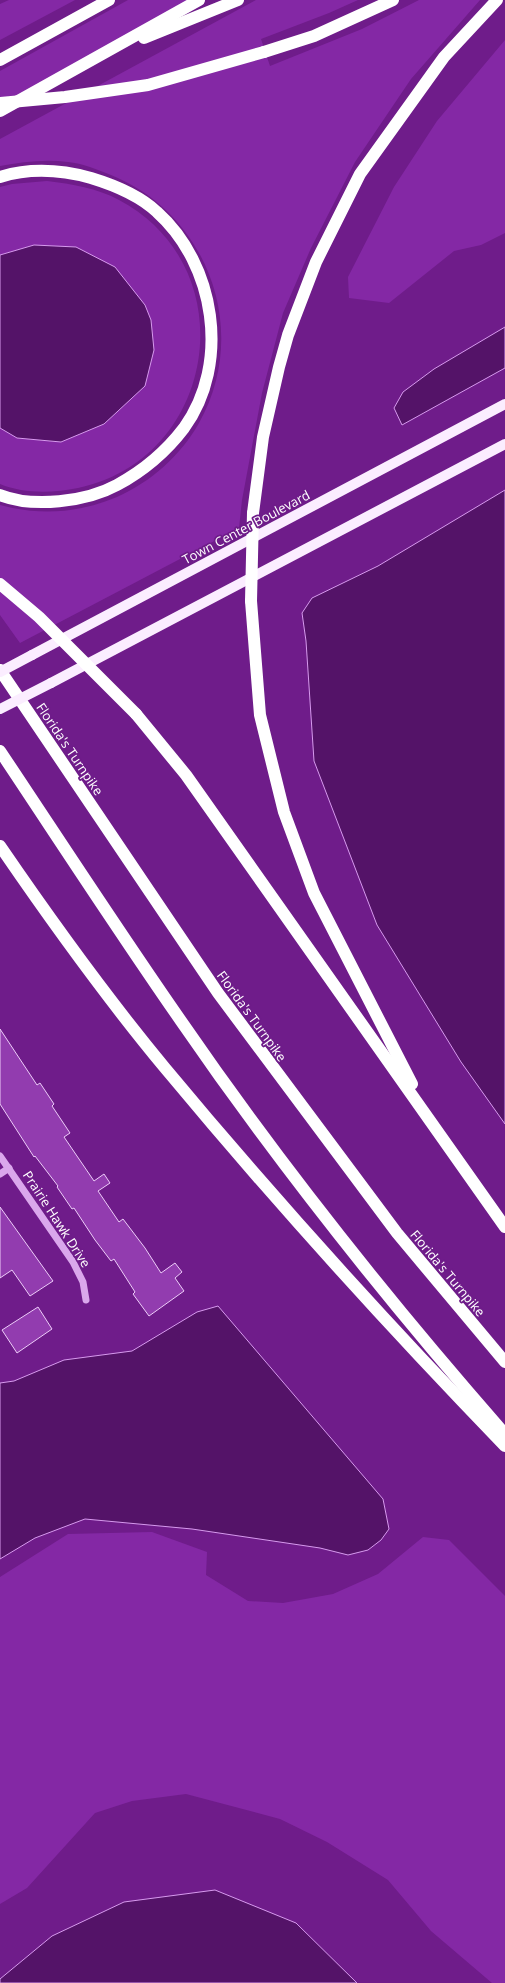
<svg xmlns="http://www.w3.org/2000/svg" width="505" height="1983" viewBox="0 0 505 1983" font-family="'Open Sans',sans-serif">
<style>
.green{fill:#8428a5}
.water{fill:#541368;stroke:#d79aee}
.building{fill:#923caf;stroke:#edccf9}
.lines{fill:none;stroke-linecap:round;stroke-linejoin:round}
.minor{stroke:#daa7ec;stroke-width:7}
.major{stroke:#fbedff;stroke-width:10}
.highway{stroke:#fff;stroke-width:12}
.major-bridge{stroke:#fbedff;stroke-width:10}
.highway-bridge{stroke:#fff;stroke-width:12}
.labels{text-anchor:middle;stroke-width:3.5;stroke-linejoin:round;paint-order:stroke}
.street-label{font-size:13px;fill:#fff;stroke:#6f1c8a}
</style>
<rect width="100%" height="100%" fill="#6f1c8a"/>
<!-- green -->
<g class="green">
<path d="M9,0H75L0,40V4Z"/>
<path d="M128,0H205L0,108V71Z"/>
<path d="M256,0H358L329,13L261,39L270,66L362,29L419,0H480L411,79L355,162L311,248L283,313L262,393L242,500L239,528L20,643L0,615V505C41,516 78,513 117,497C151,482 181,455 199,423C251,331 208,214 111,175C98,170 82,163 68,162C45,159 22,162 0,166V139Z"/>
<path d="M505,40V233L481,245L454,251L389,303L349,298L348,277L394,187L437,121Z"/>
<path d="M47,181C72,184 97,188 119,200C246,267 218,459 78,488C53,493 24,494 0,484V428L17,438L61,442L104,424L145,386L34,245L0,255V187L12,184Z"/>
<path d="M152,1532L207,1552L206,1575L248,1601L283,1603L333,1594L378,1574L423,1537L449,1540L505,1596V1983H492L431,1931L388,1880L327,1842L280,1819L186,1794L132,1801L95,1813L27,1888L0,1904V1577L68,1534Z"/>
</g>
<!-- water -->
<g class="water">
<path d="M34,245L76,247L115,267L145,305L151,320L154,350L145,386L104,424L61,442L17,438L0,428V255Z"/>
<path d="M505,327V368L402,425L394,408L403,392L434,369Z"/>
<path d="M505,490V1124L461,1062L377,925L314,761L306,641L302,613L312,598L378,566Z"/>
<path d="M218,1306L383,1499L389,1529L381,1540L368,1550L348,1555L320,1548L192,1529L85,1519L35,1538L0,1559V1383L14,1381L64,1360L132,1351L197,1312Z"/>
<path d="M215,1890L296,1923L357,1983H0V1979L52,1936L124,1902Z"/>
</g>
<!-- building -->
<g class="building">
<path d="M0,1029L37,1085L40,1083L54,1104L52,1106L70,1133L64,1137L94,1181L104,1174L110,1183L98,1191L119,1222L123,1219L145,1248L161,1273L175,1263L182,1272L175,1278L184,1291L149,1316L133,1294L135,1292L114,1259L111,1261L95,1240L74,1208L72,1209L57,1187L58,1186L35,1156L34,1157L0,1104Z"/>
<path d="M0,1207L53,1281L30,1296L12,1270L0,1278Z"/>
<path d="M38,1307L52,1329L17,1353L2,1330Z"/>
</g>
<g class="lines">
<!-- minor -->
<g class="minor">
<path d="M0,1156L73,1262L83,1282L86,1300"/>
<path d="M0,1174L9,1168"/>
</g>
<!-- major -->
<g class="major">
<path d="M32,655L505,404"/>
<path d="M51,683L505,444"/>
</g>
<!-- highway -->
<g class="highway">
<path d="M144,38L238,0"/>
<path d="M264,52L314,36L393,0"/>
<path d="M0,60L109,0"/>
<path d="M0,111L199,0"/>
<path d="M0,177C29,168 62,170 91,178C114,185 139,195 157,212C215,264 231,363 184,428C165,453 143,471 117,485C86,502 33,508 0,495"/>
<path d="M253,513L263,437L279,367L288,335L316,262L360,174L444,57L497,0"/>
<path d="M251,601L260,715L284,812L314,893L412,1084"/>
<path d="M0,670L218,993L397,1233L505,1362"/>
<path d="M136,714L186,775L505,1227"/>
<path d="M0,751C60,841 119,932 181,1021C280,1165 390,1303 505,1434"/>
<path d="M0,846C52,922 106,997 165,1068C273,1198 387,1324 505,1446"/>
</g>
<!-- major-bridge -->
<g class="major-bridge">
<path d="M0,672L32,655"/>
<path d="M0,709L51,683"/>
</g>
<!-- highway-bridge -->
<g class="highway-bridge">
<path d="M0,103L65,97L148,85L264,52"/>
<path d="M0,584L39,617L136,714"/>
<path d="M251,601L253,513"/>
</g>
</g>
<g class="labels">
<!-- street labels -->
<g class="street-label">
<text transform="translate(246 527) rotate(-28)" y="5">Town Center Boulevard</text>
<text transform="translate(70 749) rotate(56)" y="5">Florida's Turnpike</text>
<text transform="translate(252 1016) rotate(54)" y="5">Florida's Turnpike</text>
<text transform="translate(57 1219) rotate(57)" y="5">Prairie Hawk Drive</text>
<text transform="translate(448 1273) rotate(50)" y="5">Florida's Turnpike</text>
</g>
</g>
</svg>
